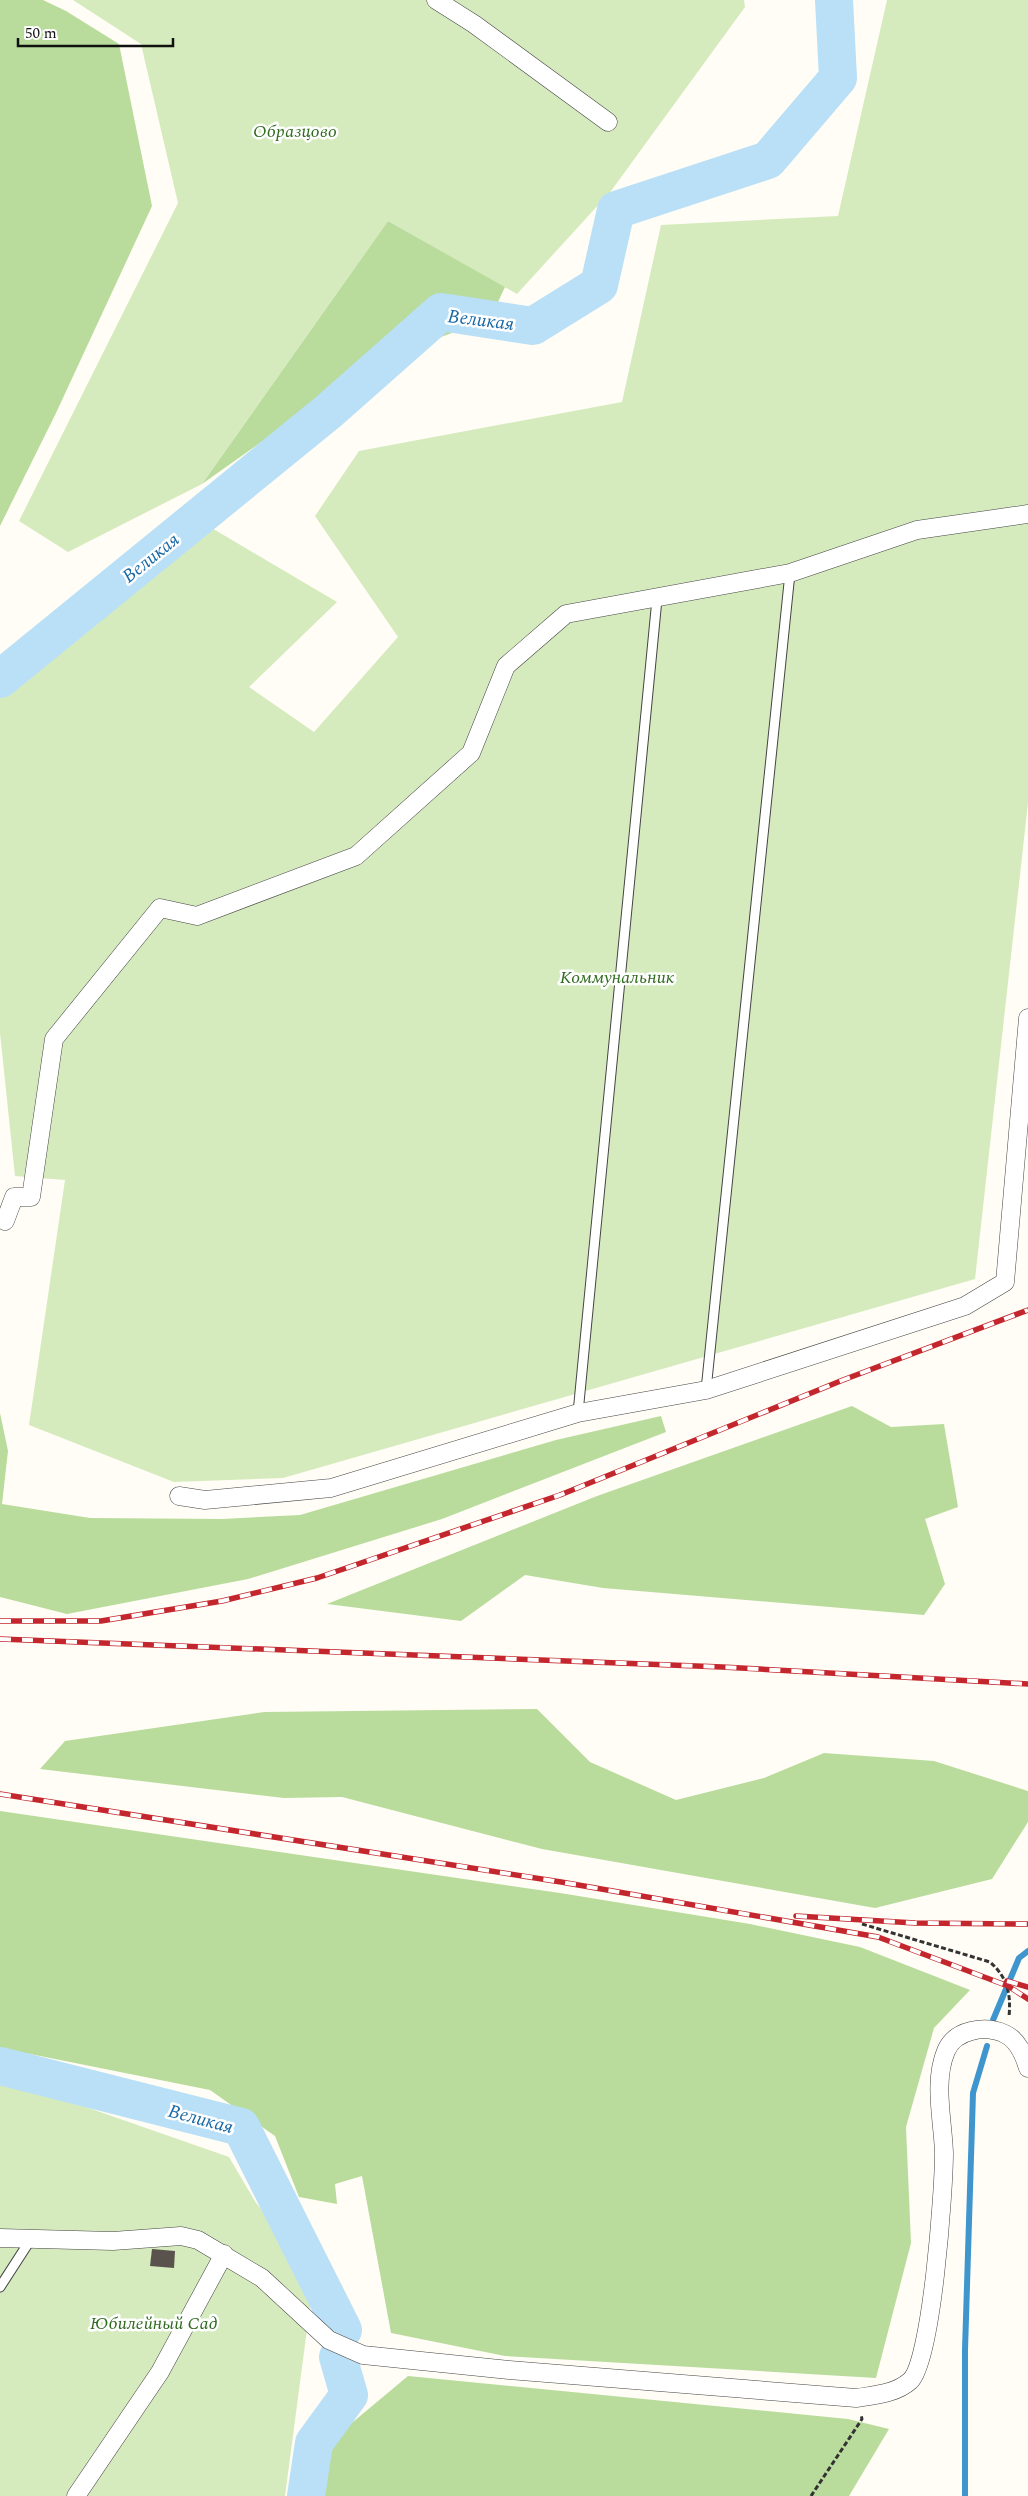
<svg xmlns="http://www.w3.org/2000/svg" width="1028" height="2496" viewBox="0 0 1028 2496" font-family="Spectral,serif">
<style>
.green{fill:#d5ebbd}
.forest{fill:#b9dc9c}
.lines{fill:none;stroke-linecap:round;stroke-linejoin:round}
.stream{stroke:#3f96cf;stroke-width:6}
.river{stroke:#b9e0f7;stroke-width:38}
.building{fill:#5a524d}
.lane-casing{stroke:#444;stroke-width:11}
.street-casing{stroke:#444;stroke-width:19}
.path{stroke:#333;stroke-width:3;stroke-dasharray:5 2.5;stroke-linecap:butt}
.lane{stroke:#fff;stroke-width:9}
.street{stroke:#fff;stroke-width:18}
.rail-casing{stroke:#c4262e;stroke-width:5.5}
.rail{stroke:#fff;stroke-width:4;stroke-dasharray:11;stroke-linecap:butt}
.labels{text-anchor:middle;stroke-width:5;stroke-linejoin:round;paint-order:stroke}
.park-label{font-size:18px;font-style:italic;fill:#2f6b1f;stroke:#fff}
.water-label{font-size:19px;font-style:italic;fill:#1768a6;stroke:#fff}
</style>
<rect width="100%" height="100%" fill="#fffdf5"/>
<!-- green -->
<g class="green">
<path d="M73,0H744L745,7L611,191L517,294L388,221L202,484L68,552L19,521L178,203L141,44Z"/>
<path d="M887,0H1028V803L975,1279L283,1478L174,1482L29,1425L65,1180L15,1176L0,1033V696L20,666L205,524L337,602L249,687L314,732L398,637L315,516L359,451L622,402L661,225L838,216Z"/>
<path d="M0,2077L229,2157L256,2203L315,2269L285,2496H0Z"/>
</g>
<!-- forest -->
<g class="forest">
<path d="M0,0H43L66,11L119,44L152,206L56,413L0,526Z"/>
<path d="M388,221L505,287L490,319L430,341L298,416L202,484Z"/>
<path d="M852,1406L891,1427L944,1424L958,1507L925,1519L945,1584L924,1615L603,1588L525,1575L461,1621L327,1604L597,1496Z"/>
<path d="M0,1413L8,1451L2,1504L90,1518L222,1519L300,1515L556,1440L661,1416L666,1432L442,1519L248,1579L67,1614L0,1597Z"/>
<path d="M537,1709L590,1762L676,1800L764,1778L824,1753L934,1761L1028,1791V1822L992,1879L875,1908L542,1849L342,1797L284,1798L40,1769L65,1741L264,1712Z"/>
<path d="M0,1811L560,1893L750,1924L860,1947L970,1990L934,2028L906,2127L911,2243L876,2378L505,2356L391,2333L362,2176L335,2184L337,2204L299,2197L275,2136L210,2090L0,2048Z"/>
<path d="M408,2376L848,2419L889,2429L849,2496H314L323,2447Z"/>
</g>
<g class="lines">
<!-- stream -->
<g class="stream">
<path d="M993,2020L1019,1958L1028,1951"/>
<path d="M965,2496V2350L973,2093L987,2046"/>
</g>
<!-- river -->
<g class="river">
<path d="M0,679L329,411L441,312L533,326L599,285L616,210L768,160L838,78L834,0"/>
<path d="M0,2066L241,2127L343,2330"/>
<path d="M306,2496L314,2443L349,2395L338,2357"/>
</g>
</g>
<!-- building -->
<path class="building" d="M152,2249L175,2251L174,2268L150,2266Z"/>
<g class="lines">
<defs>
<g id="lane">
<path d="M706,1390L790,573"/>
<path d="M578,1413L657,599"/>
<path d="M0,2287L31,2239"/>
</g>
<g id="street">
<path d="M436,0L474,24L608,122"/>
<path d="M5,1221L14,1197H31L54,1039L160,908L197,916L356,856L471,753L506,666L566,614L790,573L917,530L1028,514"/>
<path d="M179,1496L205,1500L331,1488L578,1413L706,1390L965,1306L1005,1282L1028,1018"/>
<path d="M0,2238L113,2241L181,2236L198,2240L262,2278L329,2340L363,2355L509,2370L856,2398C875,2395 895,2394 910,2381C932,2362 944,2188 944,2153C943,2121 933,2082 946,2051C955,2029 986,2025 1005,2034C1018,2040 1024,2055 1028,2068"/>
<path d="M76,2496L160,2372L224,2254"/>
</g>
</defs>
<!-- lane casing -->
<use href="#lane" class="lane-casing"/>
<!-- street casing -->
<use href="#street" class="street-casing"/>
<!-- path -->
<g class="path">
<path d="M862,1924L990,1962C1008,1978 1011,1994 1009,2017"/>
<path d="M811,2496L862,2419L861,2415"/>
</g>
<!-- lane -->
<use href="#lane" class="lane"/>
<!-- street -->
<use href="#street" class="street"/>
<defs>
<g id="rail">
<path d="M0,1621H101L222,1601L317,1578L560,1495L843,1380L1028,1310"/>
<path d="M0,1639L722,1667L1028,1684"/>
<path d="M0,1794L561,1882L878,1937L1008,1986L1028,1999"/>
<path d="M796,1916L915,1923L1028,1924"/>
<path d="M1007,1981L1028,1987"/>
</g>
</defs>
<!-- rail casing -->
<use href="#rail" class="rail-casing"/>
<!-- rail -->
<use href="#rail" class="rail"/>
</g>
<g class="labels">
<!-- park labels -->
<g class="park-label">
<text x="295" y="137">Образцово</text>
<text x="617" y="983">Коммунальник</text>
<text x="154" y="2329">Юбилейный Сад</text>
</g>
<!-- water labels -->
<g class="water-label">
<text transform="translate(481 319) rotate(7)" y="7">Великая</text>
<text transform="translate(150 557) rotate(-39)" y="7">Великая</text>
<text transform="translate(201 2118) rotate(15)" y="7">Великая</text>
</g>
</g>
<!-- scale -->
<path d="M18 38v8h155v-8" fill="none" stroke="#111111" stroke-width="2.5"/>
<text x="25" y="38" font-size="15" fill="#111111" stroke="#ffffff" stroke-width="4" paint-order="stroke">50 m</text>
</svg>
